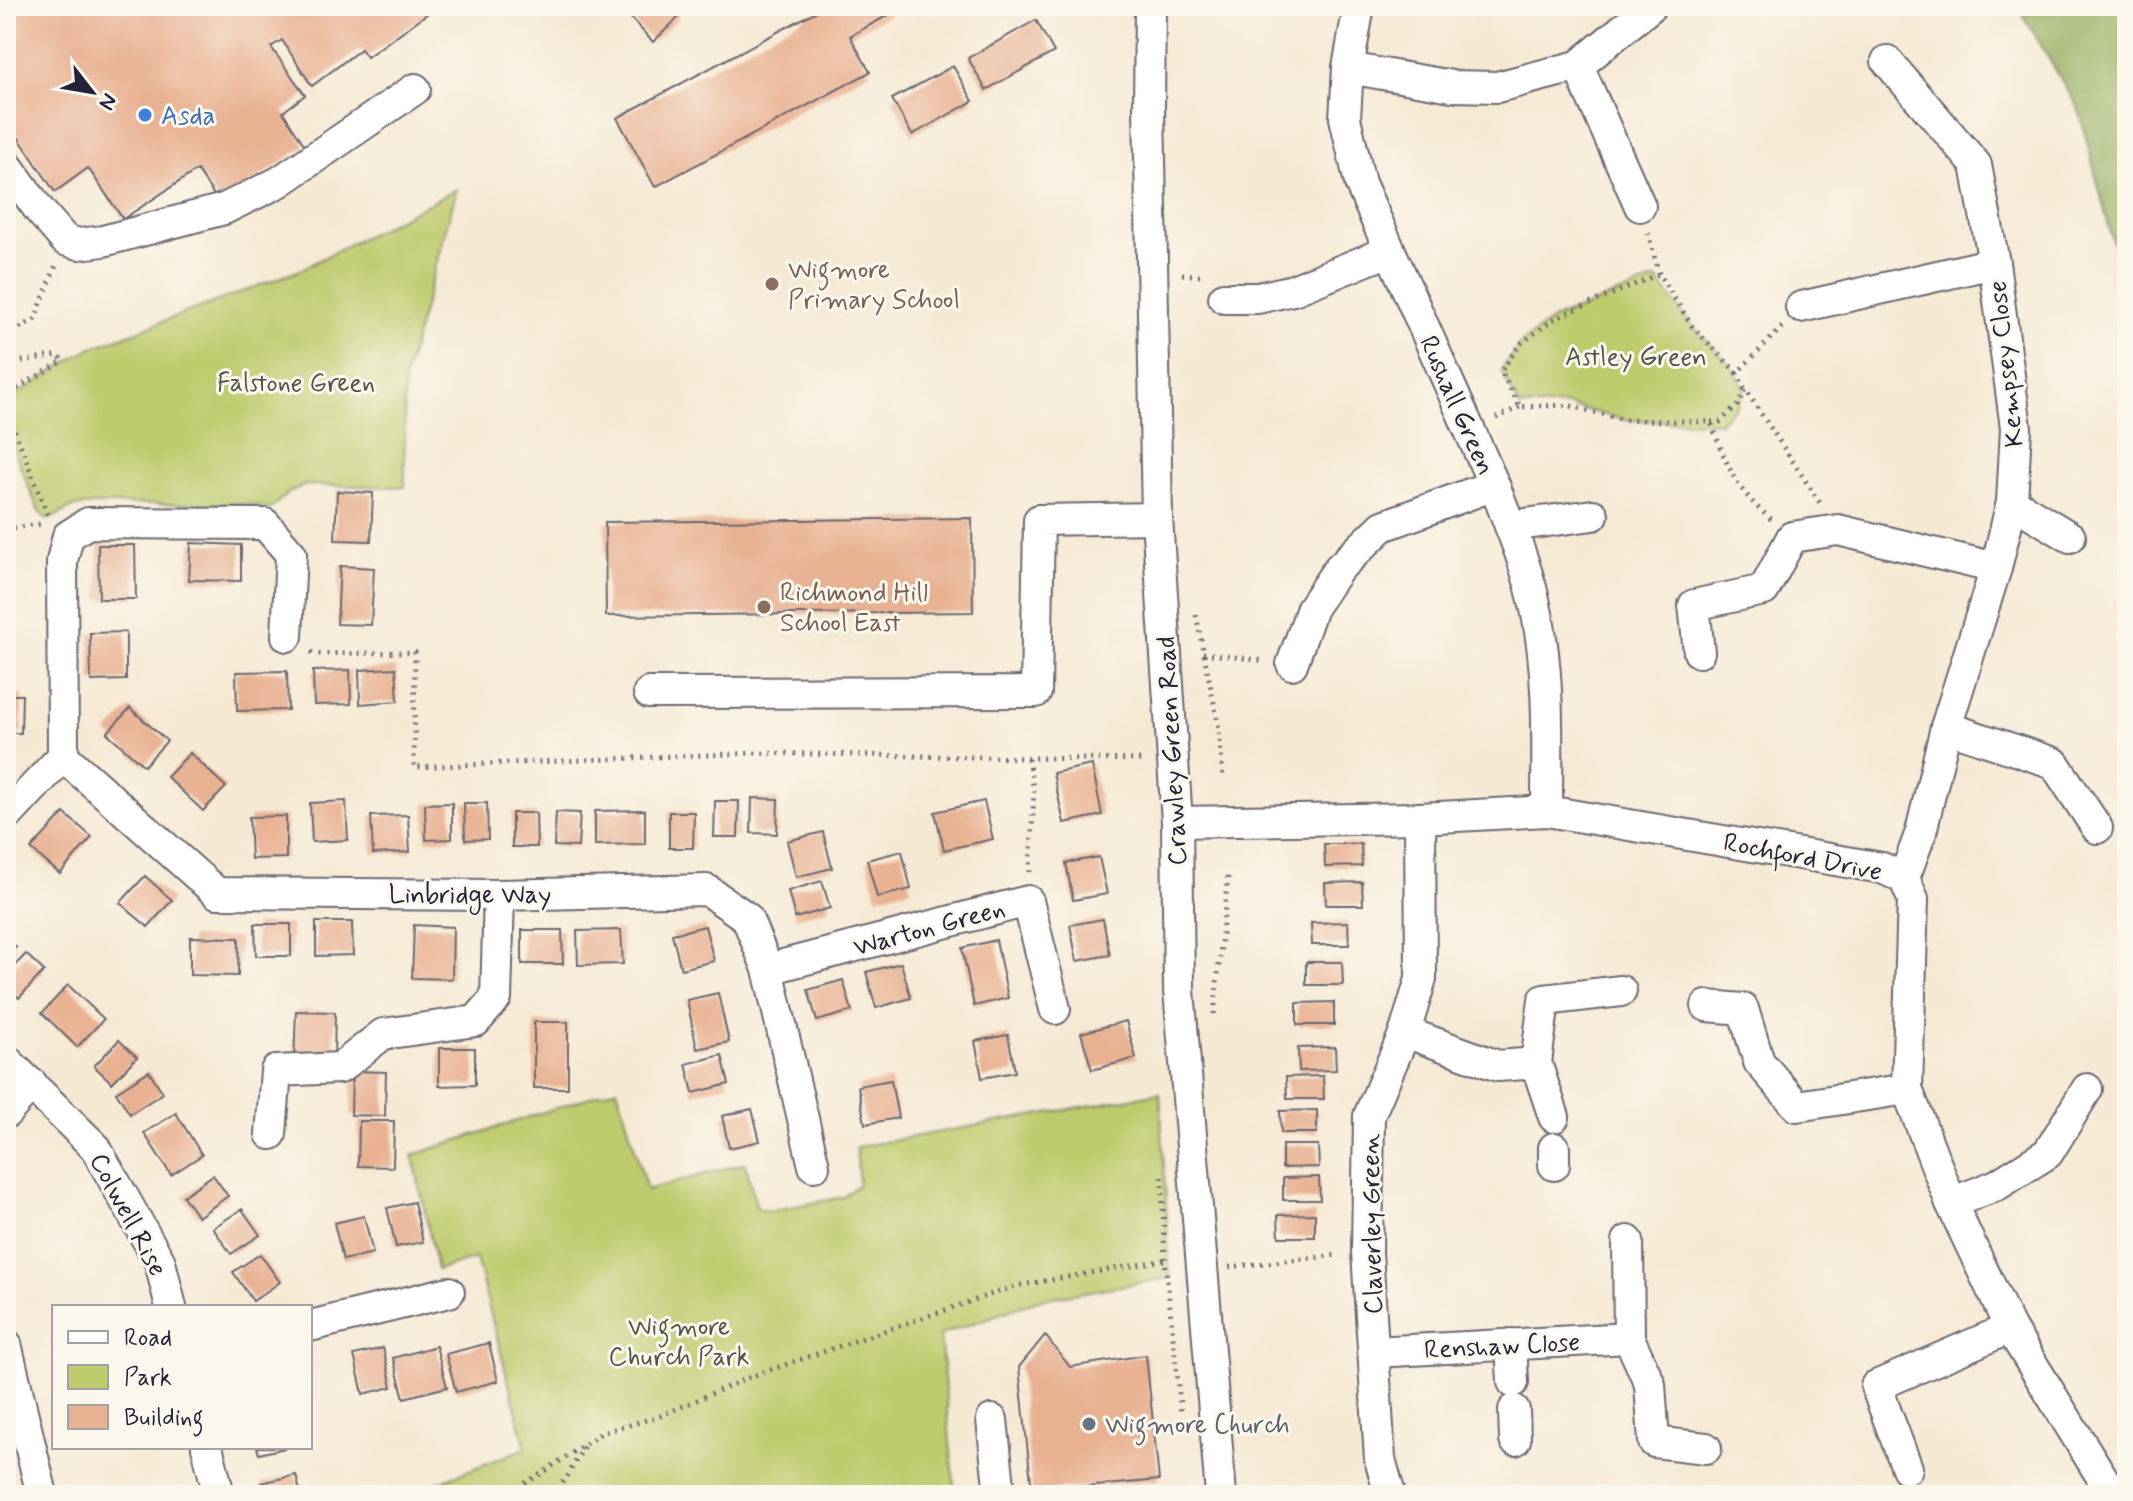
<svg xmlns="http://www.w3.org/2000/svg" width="2133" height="1501" viewBox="0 0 2133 1501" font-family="Mynerve,sans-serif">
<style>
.green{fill:#becb6d;stroke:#707654;stroke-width:2}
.forest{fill:#96af60;stroke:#5c684e;stroke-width:2}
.building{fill:#e8b192}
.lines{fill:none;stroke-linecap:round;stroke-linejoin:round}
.minor-casing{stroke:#6c6871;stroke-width:34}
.path{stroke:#6c6871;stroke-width:5;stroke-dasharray:2 6;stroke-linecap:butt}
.minor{stroke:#fff;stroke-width:30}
.shop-dot{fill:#3f7fe0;stroke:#fbf7ec;stroke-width:3}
.education-dot{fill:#8d6e63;stroke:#fbf7ec;stroke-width:3}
.worship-dot{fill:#6b7280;stroke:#fbf7ec;stroke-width:3}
.labels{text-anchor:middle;stroke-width:6;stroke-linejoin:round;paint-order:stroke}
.shop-label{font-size:26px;fill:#366cbe;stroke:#fbf7ec;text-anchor:start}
.education-label{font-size:26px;fill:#785e54;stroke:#fbf7ec;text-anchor:start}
.park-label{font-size:26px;fill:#51554a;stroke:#fbf7ec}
.street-label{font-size:26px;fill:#22223b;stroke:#fbf7ec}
.worship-label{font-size:26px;fill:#5b616d;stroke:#fbf7ec;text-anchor:start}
</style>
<rect width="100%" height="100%" fill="#fbf7ec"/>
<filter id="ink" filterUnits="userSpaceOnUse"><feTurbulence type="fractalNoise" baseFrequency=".0125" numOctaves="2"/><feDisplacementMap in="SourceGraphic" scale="16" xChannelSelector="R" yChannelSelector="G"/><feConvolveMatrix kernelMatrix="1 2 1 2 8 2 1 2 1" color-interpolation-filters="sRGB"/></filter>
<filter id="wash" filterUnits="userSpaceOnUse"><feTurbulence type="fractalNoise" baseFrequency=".006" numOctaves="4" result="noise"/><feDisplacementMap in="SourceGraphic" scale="32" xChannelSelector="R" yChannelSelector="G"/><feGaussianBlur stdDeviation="1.8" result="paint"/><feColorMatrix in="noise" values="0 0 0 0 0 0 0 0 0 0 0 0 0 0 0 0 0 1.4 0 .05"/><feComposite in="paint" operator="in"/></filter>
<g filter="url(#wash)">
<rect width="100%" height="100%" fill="#f6e9d4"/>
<!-- green -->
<g class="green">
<path d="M457,189L404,379L405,487L306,485L291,491L270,509L250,504H103L73,507L48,520L39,512L6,431V401L89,349L298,271Z"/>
<path d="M1657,279C1669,294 1679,311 1692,325C1713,349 1731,359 1745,389L1737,406L1720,422H1711L1625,420L1567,405L1520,407L1501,371L1520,344L1554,319Z"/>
<path d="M617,1088L647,1190L745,1163L757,1208L769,1211L843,1197L859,1184L856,1147L1160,1093L1170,1278L1041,1299L940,1335L955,1495H406L526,1448L476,1258L437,1270L413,1155Z"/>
</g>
<!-- forest -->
<path class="forest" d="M2015,6H2127V298L2079,110L2019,8Z"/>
<g id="blocks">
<!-- building -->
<g class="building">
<path d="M6,6H423L428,13L367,57L361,49L312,86L282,40L271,47L305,95L283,112L305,146L220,204L197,170L123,219L88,168L55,192L6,119Z"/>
<path d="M631,6H669L679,17L653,42L625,12Z"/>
<path d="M826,6H905L850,36L870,72L655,187L617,118Z"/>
<path d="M1036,20L1054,52L986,90L968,58Z"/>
<path d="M953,66L973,101L912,135L892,99Z"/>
<path d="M337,491L373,493L371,541L335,540Z"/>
<path d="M972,518L973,612L606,616L605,522Z"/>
<path d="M191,543L241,545V581L189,580Z"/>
<path d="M98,545H135L136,599H99Z"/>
<path d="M340,566L374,568L371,625L337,624Z"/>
<rect x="6" y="573" width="6" height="48"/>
<path d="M126,632V680L91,681L90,633Z"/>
<path d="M396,668L398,701L360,704L359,670Z"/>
<path d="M350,670L351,704L314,705L313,671Z"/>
<path d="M287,671L288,710L237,711L236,672Z"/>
<path d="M6,695H22L21,733H6Z"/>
<path d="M130,708L167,741L144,766L107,733Z"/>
<path d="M190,753L226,787L203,811L167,777Z"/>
<path d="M1092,765L1102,815L1064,823L1053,773Z"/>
<path d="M752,798L778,799L777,834L751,833Z"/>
<path d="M346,801L348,840L312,842L310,803Z"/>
<path d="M715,801H739L738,837H714Z"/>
<path d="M984,801L993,839L944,850L935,812Z"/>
<path d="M452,803V839L426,840L425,804Z"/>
<path d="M464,803H487L488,839L465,840Z"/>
<path d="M645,810V844L595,845V811Z"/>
<path d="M556,812L580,813L578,847L554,846Z"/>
<path d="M669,812H694L693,848H669Z"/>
<path d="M64,813L92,837L60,874L31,849Z"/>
<path d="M512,813H536L537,847H512Z"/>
<path d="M408,815L410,852L373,854L371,816Z"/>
<path d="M286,816V858L251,859L249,817Z"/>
<path d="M823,832L832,868L796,877L787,841Z"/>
<path d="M1324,844H1361L1362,866L1325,867Z"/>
<path d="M902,851L911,889L877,897L867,860Z"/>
<path d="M1099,857L1107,894L1073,900L1066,863Z"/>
<path d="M145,876L172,900L148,927L120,903Z"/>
<path d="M822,881L830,908L795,918L788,891Z"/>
<path d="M1362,882L1363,905H1326L1325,883Z"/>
<path d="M1103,919L1110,955L1077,961L1070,925Z"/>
<path d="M316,922H352L353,955L316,956Z"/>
<path d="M1348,922L1349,945H1312L1311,923Z"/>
<path d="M255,924H291V956H256Z"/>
<path d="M414,925L453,927L452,979L412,978Z"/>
<path d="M705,926L714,961L681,969L672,934Z"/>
<path d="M522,930H562L563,964H522Z"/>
<path d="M621,930L623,964L578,965L577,931Z"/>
<path d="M6,937L16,947L6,958Z"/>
<path d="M190,937L239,938L238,976L190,975Z"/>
<path d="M996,940L1008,998L974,1006L962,948Z"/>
<path d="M26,954L44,971L19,998L6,985V975Z"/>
<path d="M1306,962H1342L1343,985H1306Z"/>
<path d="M901,963L911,998L876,1008L866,972Z"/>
<path d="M843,980L852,1011L817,1021L808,990Z"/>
<path d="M68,985L104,1019L77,1047L42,1013Z"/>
<path d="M718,993L729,1042L697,1049L687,1000Z"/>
<path d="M1334,1002V1025H1297V1003Z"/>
<path d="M296,1011L335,1012L334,1061H294Z"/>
<path d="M1126,1021L1136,1058L1092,1070L1081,1033Z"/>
<rect x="534" y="1022" width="34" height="66"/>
<path d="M1008,1035L1015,1072L982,1078L975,1041Z"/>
<path d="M119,1040L137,1057L112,1083L94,1066Z"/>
<path d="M1335,1047L1336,1070L1299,1071L1298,1048Z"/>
<path d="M439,1048H475V1085L439,1086Z"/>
<path d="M722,1055L729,1084L693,1093L686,1064Z"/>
<path d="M149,1071L163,1093L130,1114L116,1092Z"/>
<path d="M352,1071L386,1072L385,1116L351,1115Z"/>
<path d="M1323,1076L1324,1099H1287L1286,1077Z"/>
<path d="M891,1080L898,1118L865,1124L858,1086Z"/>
<path d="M752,1109L760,1141L729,1148L722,1116Z"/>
<path d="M1317,1110V1133H1281L1280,1111Z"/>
<path d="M176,1113L202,1155L171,1175L144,1133Z"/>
<path d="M359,1121H394L393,1167L358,1166Z"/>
<path d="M1282,1145H1318L1319,1167L1282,1168Z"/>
<path d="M213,1175L228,1196L198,1217L183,1196Z"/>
<path d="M1319,1177L1320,1200H1283V1178Z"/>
<path d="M414,1202L423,1242L396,1247L387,1208Z"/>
<path d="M242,1209L260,1235L231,1254L213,1228Z"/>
<path d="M1315,1214V1237H1279L1278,1215Z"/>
<path d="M364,1216L373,1253L343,1260L334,1223Z"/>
<path d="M260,1254L280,1282L253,1301L233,1272Z"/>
<path d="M1045,1335L1070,1367L1146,1355L1159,1480L1032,1492L1019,1367Z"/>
<path d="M489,1343L498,1381L456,1392L446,1354Z"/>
<path d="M436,1346L447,1387L404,1398L393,1358Z"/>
<path d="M383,1348L392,1387L363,1394L354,1355Z"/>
<path d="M257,1447H285V1448L259,1454Z"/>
<path d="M296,1475L301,1495H263L261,1483Z"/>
</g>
</g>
</g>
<g filter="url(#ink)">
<use href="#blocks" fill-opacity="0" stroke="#6c6871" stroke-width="2"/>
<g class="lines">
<defs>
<g id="minor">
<path d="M1150,6L1149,107L1157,518L1177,822L1179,990L1221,1495"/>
<path d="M1359,6L1348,68L1345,118L1360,183L1494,485C1510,526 1529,570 1537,614C1550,678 1547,746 1547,811"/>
<path d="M1887,61L1976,165L1994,263L2016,428L2012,502L1996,568L1946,727L1921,832L1904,878"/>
<path d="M1578,66L1640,206"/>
<path d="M1348,68L1452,86L1497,87L1578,66L1651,6"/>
<path d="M6,164L40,211L65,240L79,244L103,241L224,209L279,182L415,89"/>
<path d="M1224,298H1258L1293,290L1389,251"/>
<path d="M1801,307L1994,263"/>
<path d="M2012,502L2070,537"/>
<path d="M1510,526L1593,515"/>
<path d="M1699,652L1694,605L1764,590L1792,537L1838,530L1996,568"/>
<path d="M1292,664L1312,608L1339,568L1383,526L1494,485"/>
<path d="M649,693L1036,692L1039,520L1157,518"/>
<path d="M1946,727L2054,763L2097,828"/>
<path d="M63,756L62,561L68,536L88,523L265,524L291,554L287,636"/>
<path d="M6,817L63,756L217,893L499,895L707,890L747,918L768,969L814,1166"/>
<path d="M1177,822L1420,818L1547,811L1882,868L1904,878L1913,899L1907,1089L1951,1203L2010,1328L2113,1495"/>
<path d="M768,969L1028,901L1055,1009"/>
<path d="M1707,1006L1743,1009L1759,1062L1797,1106L1907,1089"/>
<path d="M1405,1032L1498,1066L1536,1063L1544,1000L1621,991"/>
<path d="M6,1060L95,1147L160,1262L171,1307"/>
<path d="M1536,1063L1554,1117"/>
<path d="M6,1113L32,1084"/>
<path d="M271,1134L276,1071L340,1068L383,1034L476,1021L496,998L499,895"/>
<path d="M1554,1165V1148"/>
<path d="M1951,1203L1997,1185L2048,1153L2087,1089"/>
<path d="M1628,1241L1629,1338L1650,1384L1654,1442L1706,1448"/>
<path d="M310,1326L449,1292"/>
<path d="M6,1344L42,1495"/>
<path d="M1511,1344L1513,1382"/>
<path d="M1374,1352L1629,1338"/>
<path d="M1514,1410L1515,1440"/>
<path d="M992,1420L1000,1495"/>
<path d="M207,1447L219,1495"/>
<path d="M1907,1468L1876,1386L2010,1328"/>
<path d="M1390,1495L1380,1459L1367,1252L1369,1116L1405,1032L1421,979L1420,818"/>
</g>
</defs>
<!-- minor casing -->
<use href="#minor" class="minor-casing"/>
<!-- path -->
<g class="path">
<path d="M1648,233L1659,274"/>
<path d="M1182,274L1204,276"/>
<path d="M1782,327L1737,373L1745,389L1820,503"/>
<path d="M6,336L35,319L56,265"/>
<path d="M6,364L58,355L63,361L6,395"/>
<path d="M1737,373L1692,326L1659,274L1554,319L1520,344L1501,371L1520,407L1567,405L1625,420L1711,422C1726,464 1736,491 1772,520"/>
<path d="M6,408L48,516"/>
<path d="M1496,418L1520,407"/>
<path d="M1711,422H1720L1737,406L1745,389"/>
<path d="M6,529L41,524"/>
<path d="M1196,615L1219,728L1223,776"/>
<path d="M311,652L315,654L415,652L414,767L754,753L1144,760"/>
<path d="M1203,653L1266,661"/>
<path d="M1028,759L1034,791L1030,872"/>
<path d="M1214,1014L1228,875"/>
<path d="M1162,1177L1165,1260L1181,1414"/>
<path d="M1229,1267L1339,1255"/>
<path d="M504,1495L541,1474L601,1433L660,1416L752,1376L1016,1286L1165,1260"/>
<path d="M552,1495L567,1477L584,1446"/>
</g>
<!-- minor -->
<use href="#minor" class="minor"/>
</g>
</g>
<!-- markers -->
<circle class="shop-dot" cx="145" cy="115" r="8"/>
<g class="education-dot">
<circle cx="772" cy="284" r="8"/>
<circle cx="764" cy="607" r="8"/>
</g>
<circle class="worship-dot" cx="1089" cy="1424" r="8"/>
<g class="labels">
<!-- shop labels -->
<g class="shop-label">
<text x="161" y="124">Asda</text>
</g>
<!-- education labels -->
<g class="education-label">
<text x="788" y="278">Wigmore<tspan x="788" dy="30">Primary School</tspan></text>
<text x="780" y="601">Richmond Hill<tspan x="780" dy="30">School East</tspan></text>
</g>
<!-- park labels -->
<g class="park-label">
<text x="1636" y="365">Astley Green</text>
<text x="296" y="391">Falstone Green</text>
<text x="679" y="1335">Wigmore<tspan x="679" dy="30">Church Park</tspan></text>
</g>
<!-- street labels -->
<g class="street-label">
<text transform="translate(2005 364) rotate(-96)" y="9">Kempsey Close</text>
<text transform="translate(1458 405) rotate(66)" y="9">Rushall Green</text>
<text transform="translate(1171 751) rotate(-93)" y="9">Crawley Green Road</text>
<text transform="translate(1803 856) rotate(11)" y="9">Rochford Drive</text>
<text x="470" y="903">Linbridge Way</text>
<text transform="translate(929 927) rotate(-15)" y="9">Warton Green</text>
<text transform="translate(129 1214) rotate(62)" y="9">Colwell Rise</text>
<text transform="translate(1371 1224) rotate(-91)" y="9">Claverley Green</text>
<text transform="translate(1502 1345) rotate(-3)" y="9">Renshaw Close</text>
</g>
<!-- worship labels -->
<g class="worship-label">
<text x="1105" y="1433">Wigmore Church</text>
</g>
</g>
<!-- margin -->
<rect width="2133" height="1501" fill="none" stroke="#fbf7ec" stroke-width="32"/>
<!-- legend -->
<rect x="52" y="1305" width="260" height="144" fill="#fbf7ec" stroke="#a4a2a5" stroke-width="2"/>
<rect x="68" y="1331" width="40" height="12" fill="#ffffff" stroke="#a4a2a5" stroke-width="2"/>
<text x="124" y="1345" font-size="24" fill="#22223b">Road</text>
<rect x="68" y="1365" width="40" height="24" fill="#becb6d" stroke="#a4a2a5" stroke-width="2"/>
<text x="124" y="1385" font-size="24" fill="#22223b">Park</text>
<rect x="68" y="1405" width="40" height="24" fill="#e8b192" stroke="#a4a2a5" stroke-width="2"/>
<text x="124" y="1425" font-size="24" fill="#22223b">Building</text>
<!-- north arrow -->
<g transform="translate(92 92) rotate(121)" stroke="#fbf7ec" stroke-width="6" paint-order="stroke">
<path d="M0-6L14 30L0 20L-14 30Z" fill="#22223b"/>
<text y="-12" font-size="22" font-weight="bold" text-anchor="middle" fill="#22223b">N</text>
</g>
</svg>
